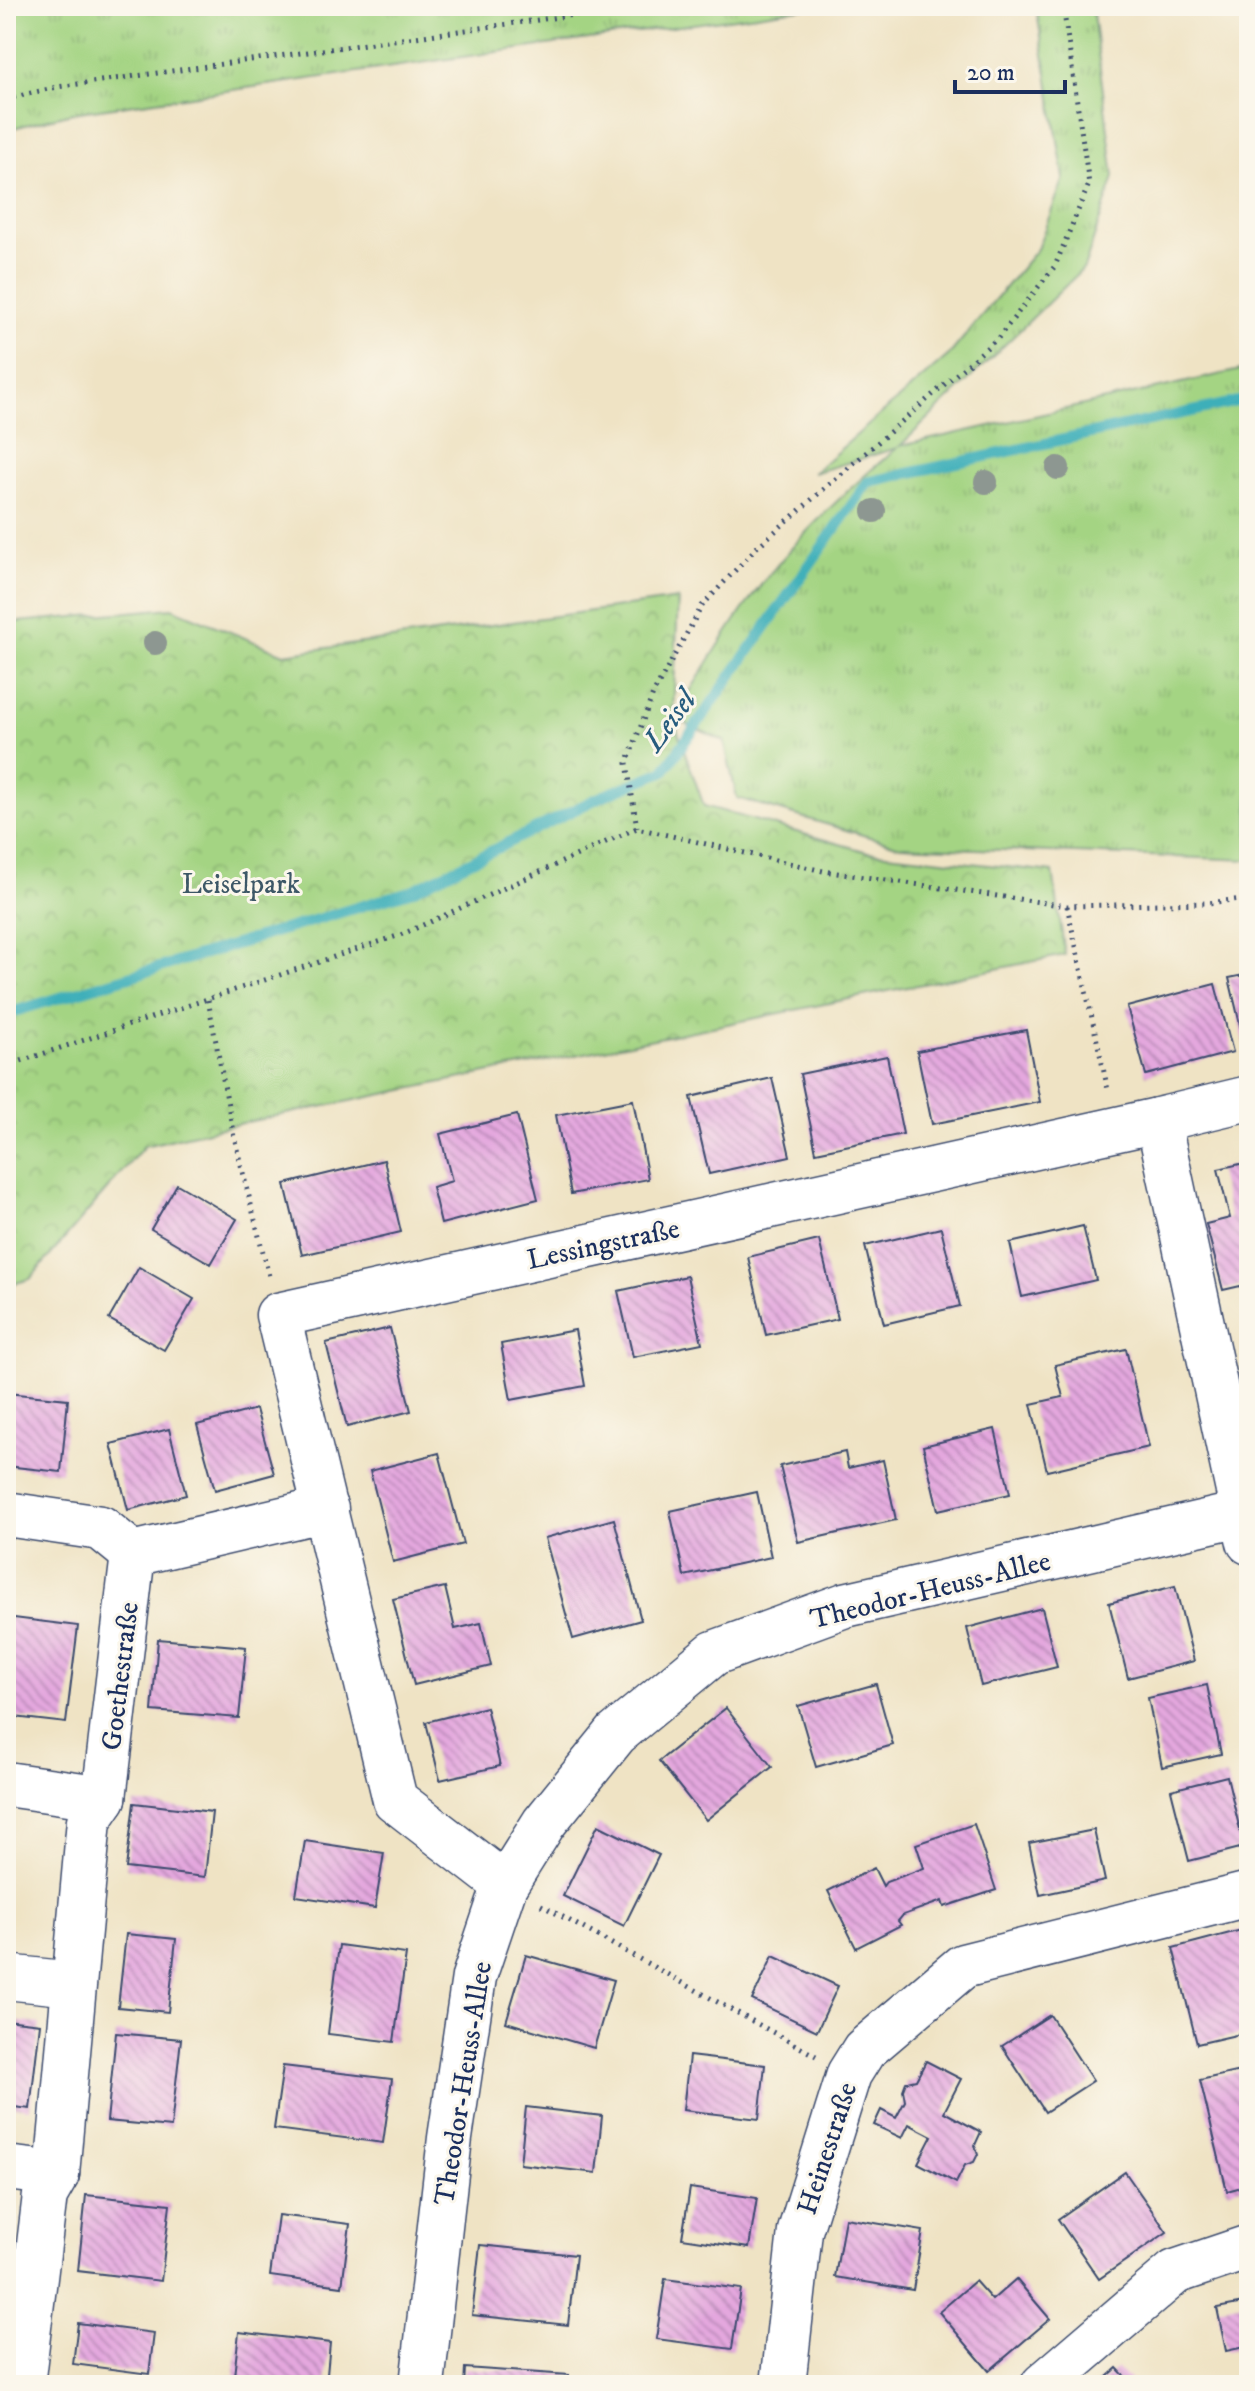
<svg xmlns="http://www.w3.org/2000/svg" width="1255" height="2391" viewBox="0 0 1255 2391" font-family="'IM FELL DW Pica',serif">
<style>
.grass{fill:url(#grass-tufts);stroke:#608270;stroke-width:2}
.park{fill:url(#park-crowns);stroke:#608270;stroke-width:2}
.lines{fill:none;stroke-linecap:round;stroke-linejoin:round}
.stream{stroke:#3eafb9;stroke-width:11}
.building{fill:url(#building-back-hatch)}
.minor-casing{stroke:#3b4a6d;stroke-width:47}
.path{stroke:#3b4a6d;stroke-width:5;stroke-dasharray:2 6;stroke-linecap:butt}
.minor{stroke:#fff;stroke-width:44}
.tree{fill:#8d9791}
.labels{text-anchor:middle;stroke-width:6;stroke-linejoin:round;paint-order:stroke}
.park-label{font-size:28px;fill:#3d5867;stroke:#fbf7ec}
.street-label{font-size:28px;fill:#1b2f5e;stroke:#fbf7ec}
.water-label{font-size:30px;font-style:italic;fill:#275c7e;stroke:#fbf7ec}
</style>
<defs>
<pattern id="grass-tufts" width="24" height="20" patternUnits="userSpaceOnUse" patternTransform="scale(2)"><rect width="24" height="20" fill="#a4d483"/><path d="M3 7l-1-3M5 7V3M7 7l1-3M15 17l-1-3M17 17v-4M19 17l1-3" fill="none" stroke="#8db674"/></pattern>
<pattern id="park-crowns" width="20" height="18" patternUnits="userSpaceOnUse" patternTransform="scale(2)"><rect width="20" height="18" fill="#a4d483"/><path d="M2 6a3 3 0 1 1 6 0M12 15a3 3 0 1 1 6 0" fill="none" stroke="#8db674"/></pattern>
<pattern id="building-back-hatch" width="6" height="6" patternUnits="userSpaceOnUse" patternTransform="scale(2)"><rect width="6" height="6" fill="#e4a7de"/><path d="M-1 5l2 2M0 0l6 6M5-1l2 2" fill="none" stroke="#b888b7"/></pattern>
</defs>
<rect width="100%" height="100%" fill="#fbf7ec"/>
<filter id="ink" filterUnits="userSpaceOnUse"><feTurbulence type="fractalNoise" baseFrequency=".0125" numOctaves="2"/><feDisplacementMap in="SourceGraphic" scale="16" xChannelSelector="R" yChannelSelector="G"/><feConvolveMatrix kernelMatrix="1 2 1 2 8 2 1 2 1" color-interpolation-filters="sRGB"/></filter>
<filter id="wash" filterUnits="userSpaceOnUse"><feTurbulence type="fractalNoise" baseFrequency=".006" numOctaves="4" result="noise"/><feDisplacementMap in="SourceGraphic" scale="32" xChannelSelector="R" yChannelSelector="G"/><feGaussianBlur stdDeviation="1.8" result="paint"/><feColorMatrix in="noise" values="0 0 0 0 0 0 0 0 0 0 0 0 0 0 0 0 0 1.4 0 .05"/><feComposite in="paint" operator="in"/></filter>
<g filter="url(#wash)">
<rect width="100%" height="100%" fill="#efe3c4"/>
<!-- grass -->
<g class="grass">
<path d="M6,6H819L72,113L6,130Z"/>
<path d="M1036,6H1092L1114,177L1084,268L900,446L1249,368V860L900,846L737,798L724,741L673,718C698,680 720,640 747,604C789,545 841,494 897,448L813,473L950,354L1037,249L1064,178Z"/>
</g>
<!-- park -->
<path class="park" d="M678,599L673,718L704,806L868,852L1053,872L1065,955L247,1122L144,1146L30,1279L6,1286V620L18,622L172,608L284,654Z"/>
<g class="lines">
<!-- stream -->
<path class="stream" d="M6,1014L411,891L598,798L664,771L868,482L1249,399"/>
</g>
<g id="blocks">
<!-- building -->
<g class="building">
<path d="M1249,974V1050H1246L1229,978Z"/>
<path d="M1215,984L1233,1052L1146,1075L1127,1007Z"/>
<path d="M1026,1030L1040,1102L932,1124L917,1051Z"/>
<path d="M887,1056L903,1134L816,1152L800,1074Z"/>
<path d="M772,1078L790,1156L709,1174L691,1097Z"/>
<path d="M633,1100L648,1179L571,1194L556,1115Z"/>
<path d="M517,1115L538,1199L441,1224L432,1187L452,1181L440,1134Z"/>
<path d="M384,1160L401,1232L302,1255L285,1184Z"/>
<path d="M1249,1162V1284L1223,1290L1206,1224L1230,1218L1218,1169Z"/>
<path d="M177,1184L237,1219L211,1264L151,1229Z"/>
<path d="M1083,1226L1096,1280L1022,1297L1010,1243Z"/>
<path d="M941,1228L960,1306L884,1324L865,1246Z"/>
<path d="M819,1240L838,1319L766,1335L748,1257Z"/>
<path d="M139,1267L194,1299L164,1350L109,1319Z"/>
<path d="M687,1276L702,1343L633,1357L618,1291Z"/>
<path d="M390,1328L411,1411L347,1427L326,1343Z"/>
<path d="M575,1330L585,1386L511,1400L501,1344Z"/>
<path d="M1126,1349L1149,1447L1047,1471L1031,1404L1063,1397L1055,1365Z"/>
<path d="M6,1393L68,1399L61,1472L6,1466Z"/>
<path d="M256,1409L274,1474L215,1490L197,1425Z"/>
<path d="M169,1429L186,1495L128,1510L111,1444Z"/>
<path d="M995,1429L1010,1494L938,1510L923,1446Z"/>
<path d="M845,1452L848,1468L883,1460L896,1520L798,1542L780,1466Z"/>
<path d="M439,1453L463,1544L393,1562L370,1471Z"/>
<path d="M757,1492L771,1557L684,1576L670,1511Z"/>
<path d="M614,1519L641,1620L573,1639L545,1538Z"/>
<path d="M1175,1586L1194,1661L1128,1678L1109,1603Z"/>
<path d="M445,1587L455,1629L481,1623L491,1666L414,1685L393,1599Z"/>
<path d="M1042,1608L1057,1667L981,1686L967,1628Z"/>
<path d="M6,1617L78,1626L66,1723L6,1716Z"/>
<path d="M158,1639L246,1647L239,1718L152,1711Z"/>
<path d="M876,1684L893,1745L816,1767L798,1706Z"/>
<path d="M1207,1685L1221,1754L1162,1767L1148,1698Z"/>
<path d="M486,1707L500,1766L440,1780L426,1722Z"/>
<path d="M726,1708L772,1767L706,1820L659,1761Z"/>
<path d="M1227,1776L1244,1847L1189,1861L1171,1790Z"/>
<path d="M134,1803L212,1812L205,1877L126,1868Z"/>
<path d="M974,1824L996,1890L944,1907L942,1901L903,1915L898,1921L901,1925L856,1948L828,1891L874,1868L883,1886L886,1882L924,1868L916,1844Z"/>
<path d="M598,1825L659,1855L624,1926L563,1896Z"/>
<path d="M1094,1830L1105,1881L1040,1895L1029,1843Z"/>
<path d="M305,1841L384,1853L375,1908L296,1896Z"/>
<path d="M1249,1928V2032L1197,2044L1173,1948Z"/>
<path d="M126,1934L176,1939L168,2012L118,2007Z"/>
<path d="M339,1945L406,1954L394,2042L328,2034Z"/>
<path d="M526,1955L614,1980L594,2048L506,2022Z"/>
<path d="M773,1956L838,1986L817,2031L752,2000Z"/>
<path d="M1050,2015L1093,2081L1045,2112L1002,2046Z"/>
<path d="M6,2020L40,2024L30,2109L6,2106Z"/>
<path d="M116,2033L181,2039L171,2127L107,2121Z"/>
<path d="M689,2056L765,2065L759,2119L683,2110Z"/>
<path d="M926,2061L961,2079L944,2112L981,2132L975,2145L978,2154L974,2162L965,2165L956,2183L918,2163L932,2136L909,2124L902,2138L874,2125L881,2110L896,2118L905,2101L903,2090L906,2082L916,2080Z"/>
<path d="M283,2066L392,2079L383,2143L274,2129Z"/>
<path d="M1249,2069V2185L1227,2191L1200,2080Z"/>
<path d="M526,2107L602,2116L596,2173L520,2164Z"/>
<path d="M1125,2172L1167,2232L1099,2279L1058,2219Z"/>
<path d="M690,2188L757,2198L749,2248L682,2238Z"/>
<path d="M86,2195L170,2204L161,2281L78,2271Z"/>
<path d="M278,2215L350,2224L342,2286L270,2276Z"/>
<path d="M845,2218L923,2231L913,2290L835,2277Z"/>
<path d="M480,2245L576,2255L568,2325L472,2315Z"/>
<path d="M665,2279L741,2289L732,2349L656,2339Z"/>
<path d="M1016,2279L1050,2319L989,2371L939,2312L975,2281L992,2300Z"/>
<path d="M1249,2302V2346L1226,2351L1217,2308Z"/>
<path d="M78,2323L154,2333L149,2374L73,2364Z"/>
<path d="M239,2332L330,2343L326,2385H233Z"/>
<path d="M465,2368L569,2375V2385H464Z"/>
<path d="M1117,2368L1133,2385H1098Z"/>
</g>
</g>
</g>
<g filter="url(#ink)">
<use href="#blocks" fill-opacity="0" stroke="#3b4a6d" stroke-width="2"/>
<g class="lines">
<defs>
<g id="minor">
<path d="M1158,1120L1249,1098"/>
<path d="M6,1514L101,1528L133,1554"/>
<path d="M6,1784L104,1798"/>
<path d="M505,1885L395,1800L278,1315L1158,1120L1249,1542"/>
<path d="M6,1977L73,1984"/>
<path d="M6,2168L57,2174"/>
<path d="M22,2385L45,2195L57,2174L89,1820L104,1798L133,1554L326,1509"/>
<path d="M422,2385L450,2138L474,1977L505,1885L544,1823L616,1734L714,1653L845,1605L1249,1512"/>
<path d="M783,2385L800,2231L849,2074L864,2050L963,1966L1249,1894"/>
<path d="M1043,2385L1175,2272L1249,2247"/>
</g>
</defs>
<!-- minor casing -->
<use href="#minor" class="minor-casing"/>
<!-- path -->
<g class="path">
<path d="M6,99L57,87L638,6"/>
<path d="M637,828L627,763L653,694L702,606L756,548L998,338L1055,266L1089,184L1063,6"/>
<path d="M1067,906L1108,1090"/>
<path d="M208,1000L234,1137L269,1276"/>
<path d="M6,1066L403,934L637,828L823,871L1067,906L1209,903L1249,898"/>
<path d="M541,1905L816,2056"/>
</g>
<!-- minor -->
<use href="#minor" class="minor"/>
</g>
<!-- trees -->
<g class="tree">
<circle cx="1058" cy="468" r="12"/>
<circle cx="986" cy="482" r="12"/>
<circle cx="874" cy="511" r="12"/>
<circle cx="155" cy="643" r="12"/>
</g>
</g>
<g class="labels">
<!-- park labels -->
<g class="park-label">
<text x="241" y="893">Leiselpark</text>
</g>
<!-- street labels -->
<g class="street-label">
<text transform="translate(603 1243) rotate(-12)" y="10">Lessingstraße</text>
<text transform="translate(930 1589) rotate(-14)" y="10">Theodor-Heuss-Allee</text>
<text transform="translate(119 1676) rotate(-83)" y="10">Goethestraße</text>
<text transform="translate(462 2083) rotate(-81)" y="10">Theodor-Heuss-Allee</text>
<text transform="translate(826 2148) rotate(-72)" y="10">Heinestraße</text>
</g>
<!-- water labels -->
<g class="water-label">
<text transform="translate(669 720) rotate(-54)" y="10">Leisel</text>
</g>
</g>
<!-- margin -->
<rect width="1255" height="2391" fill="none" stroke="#fbf7ec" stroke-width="32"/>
<!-- scale -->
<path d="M955 80v12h110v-12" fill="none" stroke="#1b2f5e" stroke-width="4"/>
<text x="967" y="80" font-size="24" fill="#1b2f5e" stroke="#fbf7ec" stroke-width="6" paint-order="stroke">20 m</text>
</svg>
